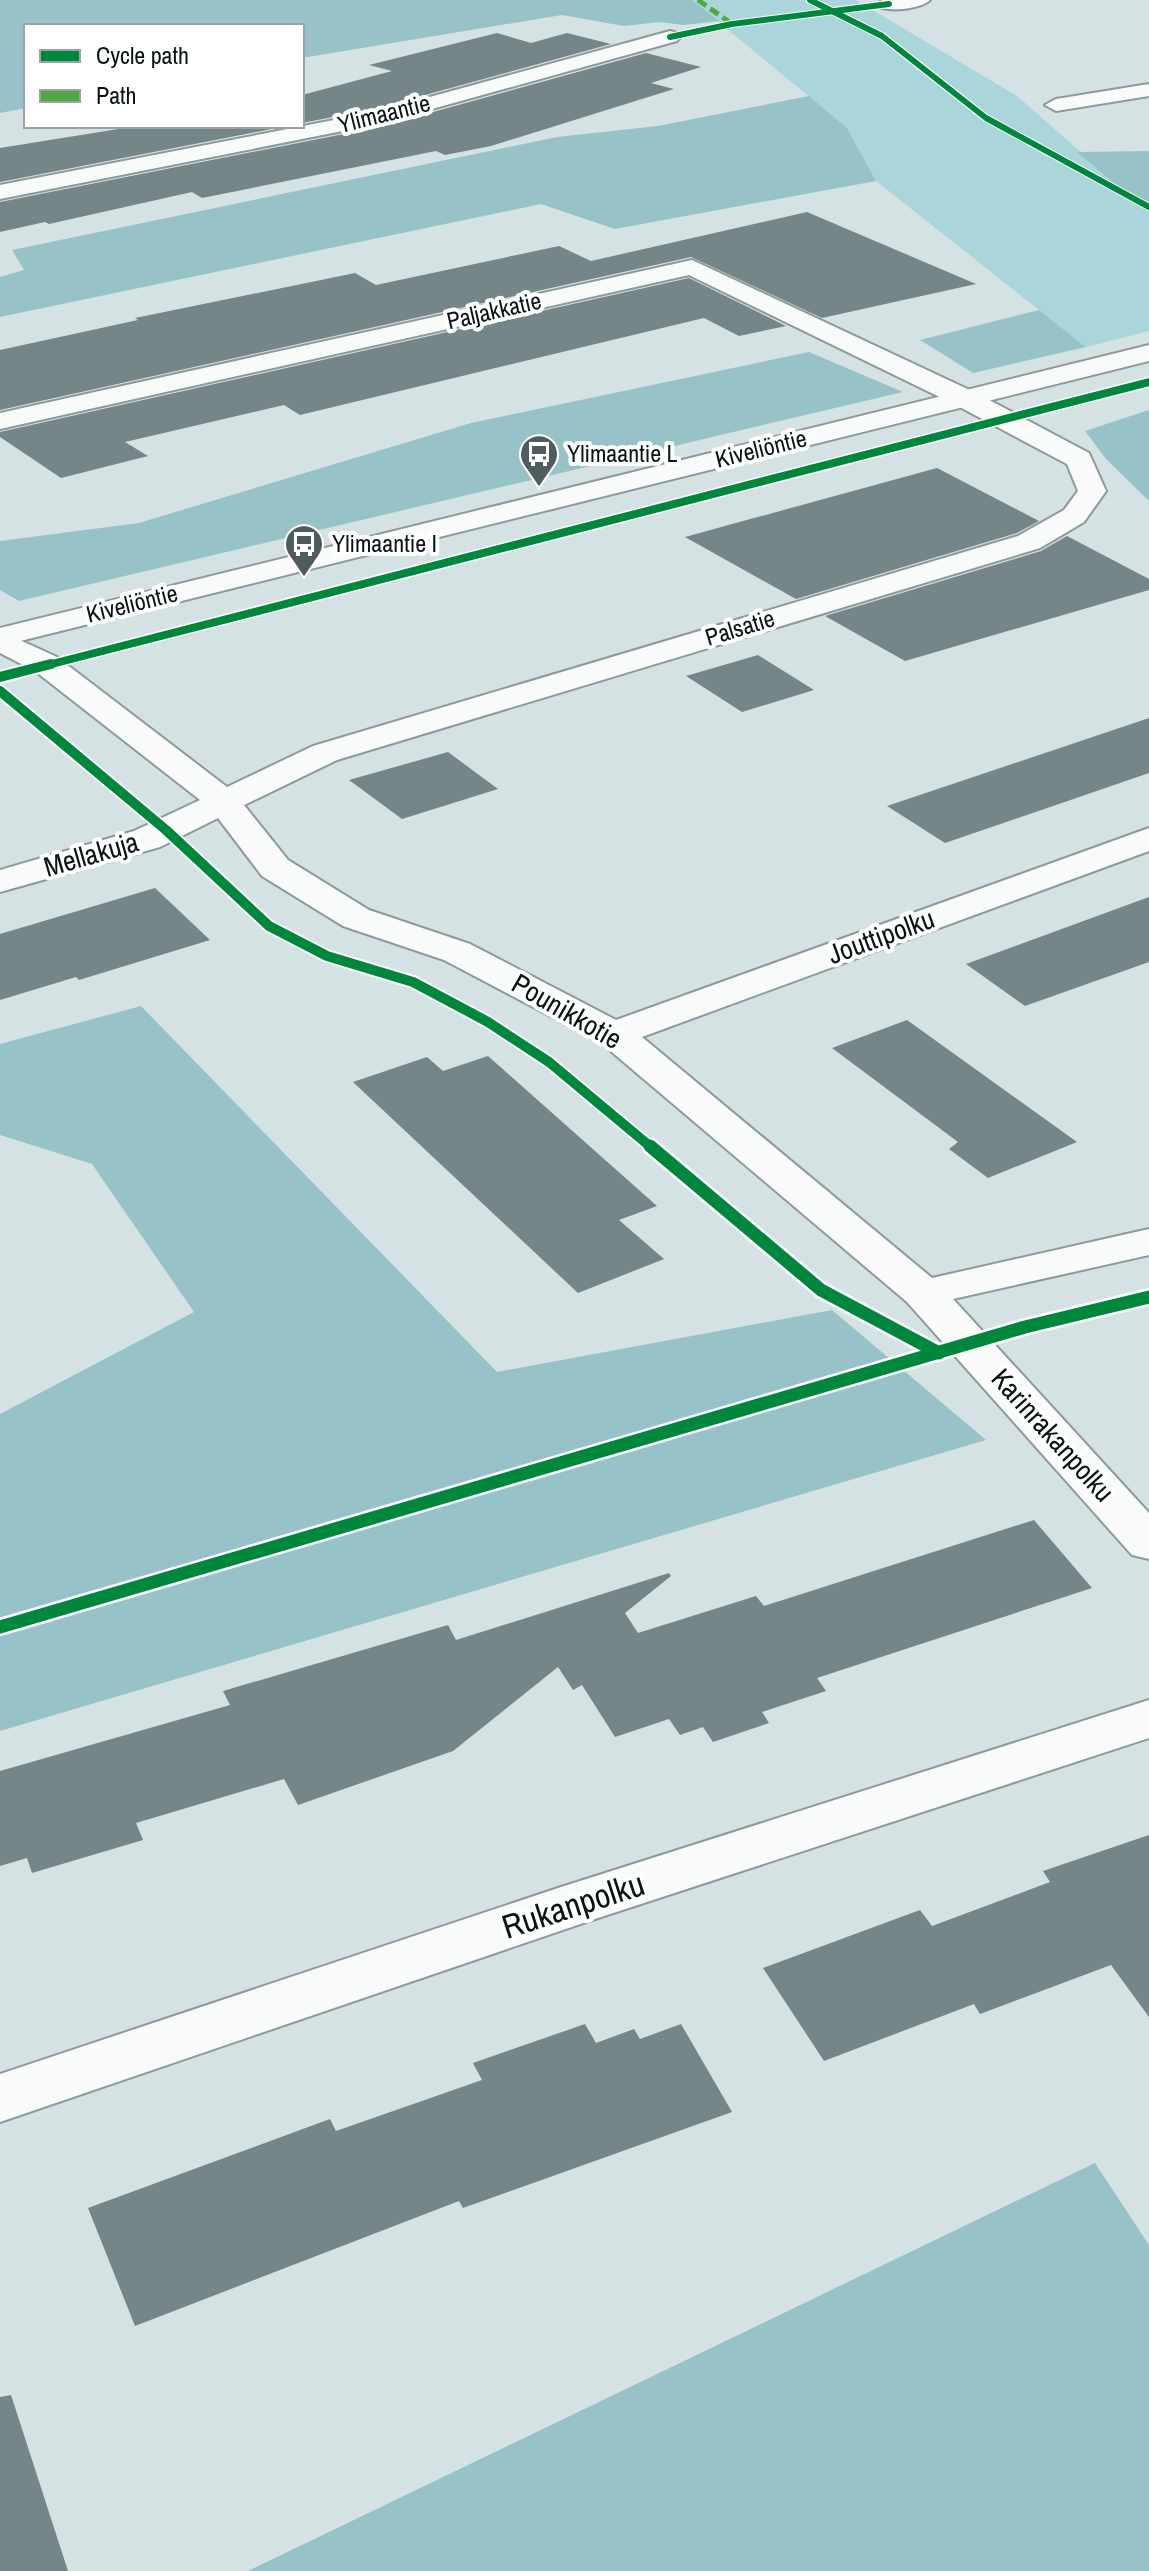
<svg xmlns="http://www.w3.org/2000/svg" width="1149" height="2571" viewBox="0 0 1149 2571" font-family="'Archivo Narrow',sans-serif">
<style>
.green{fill:#aad5db}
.forest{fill:#97c3c8}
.building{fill:#758688}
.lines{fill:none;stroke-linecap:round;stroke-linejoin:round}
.street-casing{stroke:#8f999b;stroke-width:4}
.secondary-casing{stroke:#8f999b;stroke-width:4}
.street{fill:#f9fbfb;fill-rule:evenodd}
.secondary{fill:#f9fbfb;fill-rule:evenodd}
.quiet{stroke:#50a842;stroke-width:5;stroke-dasharray:10 5;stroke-linecap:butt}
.cycleway-far3-casing{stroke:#fff;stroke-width:8}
.cycleway-far2-casing{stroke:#fff;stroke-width:11}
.cycleway-far1-casing{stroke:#fff;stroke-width:14}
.cycleway-casing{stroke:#fff;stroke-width:18}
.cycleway-far3{stroke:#00873e;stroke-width:6}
.cycleway-far2{stroke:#00873e;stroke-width:8}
.cycleway-far1{stroke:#00873e;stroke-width:10}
.cycleway{stroke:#00873e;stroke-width:13}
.labels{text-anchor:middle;stroke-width:8;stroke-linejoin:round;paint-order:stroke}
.far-street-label{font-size:24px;fill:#091314;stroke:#fff}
.far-poi-label{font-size:24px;fill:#091314;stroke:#fff;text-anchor:start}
.street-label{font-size:28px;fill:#091314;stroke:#fff}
.near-street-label{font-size:34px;fill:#091314;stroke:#fff}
</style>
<rect width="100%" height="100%" fill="#d4e2e4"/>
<!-- green -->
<path class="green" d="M692,0H856L1017,96L1149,212V331L1086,347L876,181L847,128Z"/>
<!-- forest -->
<g class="forest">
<path d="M0,0H692L719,21L684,25L659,22L624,26L562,15L302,58V26H26V108L0,113Z"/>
<path d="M809,96L847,128L876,181L615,229L541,204L0,317V277L24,270L12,250L557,137L658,126Z"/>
<path d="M1149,151V212L1077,152Z"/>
<path d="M1039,310L1086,347L973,373L920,340Z"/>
<path d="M809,352L903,392L19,601L0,590V541L139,523L471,423Z"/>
<path d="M1149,410V501L1106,459L1085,431Z"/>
<path d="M141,1006L497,1372L832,1310L986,1440L0,1731V1414L194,1312L92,1164L0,1135V1044Z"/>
<path d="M1095,2163L1149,2245V2571H248Z"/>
</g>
<!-- building -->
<g class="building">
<path d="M497,33L531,43L567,33L611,44L374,109L302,123V95L392,71L369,65Z"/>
<path d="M646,53L701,67L651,83L674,89L491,146L445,155L436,151L202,198L192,192L49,224L45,222L0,232V202L379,127Z"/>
<path d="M137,126H287L0,182V148Z"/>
<path d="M807,212L976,284L822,318L691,257L0,410V350L138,320L135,318L355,273L376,285L559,246L591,261Z"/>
<path d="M689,278L786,326L739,336L704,318L300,415L284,405L125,442L148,456L61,478L0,437V432Z"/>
<path d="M937,468L1039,521L1017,533L796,599L685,537Z"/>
<path d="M1067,536L1149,579V590L905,661L825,616L1041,551Z"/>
<path d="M758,655L814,690L742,712L686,676Z"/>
<path d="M1149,718V773L945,843L887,806Z"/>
<path d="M448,752L498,789L402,819L349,780Z"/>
<path d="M155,888L210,940L79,980L76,977L0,1000V934Z"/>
<path d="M1149,897V962L1025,1006L966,964Z"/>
<path d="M907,1020L1077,1142L988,1178L949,1149L958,1142L832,1048Z"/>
<path d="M488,1056L657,1206L619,1220L664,1259L578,1293L353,1082L427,1057L443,1071Z"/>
<path d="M1034,1520L1092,1588L817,1678L826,1691L762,1712L769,1723L713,1742L703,1727L680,1735L669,1719L615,1737L582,1685L573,1690L558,1667L453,1751L298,1805L284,1779L136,1823L143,1840L32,1873L27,1858L0,1866V1771L230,1705L223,1691L448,1625L456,1640L669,1573L671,1576L625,1613L638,1633L756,1596L764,1606Z"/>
<path d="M1149,1835V2017L1111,1965L980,2014L974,2004L824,2061L763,1968L920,1910L932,1926L1050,1882L1043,1871Z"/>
<path d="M585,2024L596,2043L634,2029L640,2039L681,2024L732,2112L463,2208L459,2201L135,2326L88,2208L330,2119L336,2131L482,2080L473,2063Z"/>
<path d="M11,2395L68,2571H0V2397Z"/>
</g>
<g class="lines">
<defs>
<g id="street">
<path d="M882,0H930C920,9 895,11 882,8L879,4Z"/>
<path d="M670,31L677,33L680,37L677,41L378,124L0,199V185L375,112Z"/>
<path d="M1149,84V96L1056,111L1045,105L1056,99Z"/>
<path d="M692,260L976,393L1089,453L1106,491L1084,522L1040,548L337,760L244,805L288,860L369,910L470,944L616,1020L1149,828V851L642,1037L932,1278L1149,1229V1255L953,1299L1149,1513V1559L1132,1555L907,1302L600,1042L444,960L343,926L262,876L218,818L160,847L0,892V870L134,831L200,800L35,671L0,653V631L57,657L227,787L313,746L1018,536L1064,510L1078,491L1067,464L956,405L689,275L0,429V413Z"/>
<path d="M1149,1700V1738L598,1918L0,2122V2074L558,1888Z"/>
</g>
<path id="secondary" d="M1149,345V361L0,646V628Z"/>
</defs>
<!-- street casing -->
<use href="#street" class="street-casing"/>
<!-- secondary casing -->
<use href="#secondary" class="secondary-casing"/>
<!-- street -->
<use href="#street" class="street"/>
<!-- secondary -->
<use href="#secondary" class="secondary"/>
<!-- quiet -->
<path class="quiet" d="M698,0L732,24"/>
<defs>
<g id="cycleway-far3">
<path d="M810,0L882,36L986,118L1149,207"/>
<path d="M670,37L732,24L889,4"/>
</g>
<path id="cycleway-far2" d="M44,666L1149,382"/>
<g id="cycleway-far1">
<path d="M0,677L51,664"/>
<path d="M0,691L166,830L269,926L327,956L413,982L488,1022L549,1062L652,1148"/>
</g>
<g id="cycleway">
<path d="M650,1146L821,1290L939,1353"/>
<path d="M0,1627L1025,1327L1149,1297"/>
</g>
</defs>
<!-- cycleway-far3 casing -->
<use href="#cycleway-far3" class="cycleway-far3-casing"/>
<!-- cycleway-far2 casing -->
<use href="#cycleway-far2" class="cycleway-far2-casing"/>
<!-- cycleway-far1 casing -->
<use href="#cycleway-far1" class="cycleway-far1-casing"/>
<!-- cycleway casing -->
<use href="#cycleway" class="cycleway-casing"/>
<!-- cycleway-far3 -->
<use href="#cycleway-far3" class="cycleway-far3"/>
<!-- cycleway-far2 -->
<use href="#cycleway-far2" class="cycleway-far2"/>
<!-- cycleway-far1 -->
<use href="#cycleway-far1" class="cycleway-far1"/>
<!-- cycleway -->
<use href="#cycleway" class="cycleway"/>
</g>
<!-- icons -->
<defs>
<symbol id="bus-pin" viewBox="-11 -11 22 30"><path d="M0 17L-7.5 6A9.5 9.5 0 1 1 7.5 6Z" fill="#505b5d" stroke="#fff"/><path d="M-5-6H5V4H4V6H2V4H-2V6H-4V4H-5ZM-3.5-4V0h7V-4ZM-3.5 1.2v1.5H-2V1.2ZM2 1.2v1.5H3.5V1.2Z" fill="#fff"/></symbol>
</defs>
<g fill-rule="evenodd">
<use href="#bus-pin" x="517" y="432" width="44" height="60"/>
<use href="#bus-pin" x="282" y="522" width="44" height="60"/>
</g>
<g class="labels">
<!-- far-street labels -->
<g class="far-street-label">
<text transform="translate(384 114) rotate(-14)" y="8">Ylimaantie</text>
<text transform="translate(494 311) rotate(-13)" y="8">Paljakkatie</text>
<text transform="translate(761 449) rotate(-14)" y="8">Kiveliöntie</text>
<text transform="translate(132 604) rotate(-14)" y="8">Kiveliöntie</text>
<text transform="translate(740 628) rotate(-17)" y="8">Palsatie</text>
</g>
<!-- far-poi labels -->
<g class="far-poi-label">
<text x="567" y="462">Ylimaantie L</text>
<text x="332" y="552">Ylimaantie I</text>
</g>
<!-- street labels -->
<g class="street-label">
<text transform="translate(91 854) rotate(-16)" y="10">Mellakuja</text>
<text transform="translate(881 936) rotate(-20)" y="10">Jouttipolku</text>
<text transform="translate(567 1011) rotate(30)" y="10">Pounikkotie</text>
<text transform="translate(1053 1435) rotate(48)" y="10">Karinrakanpolku</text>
</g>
<!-- near-street labels -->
<g class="near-street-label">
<text transform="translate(573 1905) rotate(-18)" y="12">Rukanpolku</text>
</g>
</g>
<!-- legend -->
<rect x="24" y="24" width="280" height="104" fill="#ffffff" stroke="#9da1a1" stroke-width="2"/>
<rect x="40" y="50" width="40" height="12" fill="#00873e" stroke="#9da1a1" stroke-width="2"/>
<text x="96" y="64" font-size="24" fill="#091314">Cycle path</text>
<rect x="40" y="90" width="40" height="12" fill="#50a842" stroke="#9da1a1" stroke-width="2"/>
<text x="96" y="104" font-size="24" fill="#091314">Path</text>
</svg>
